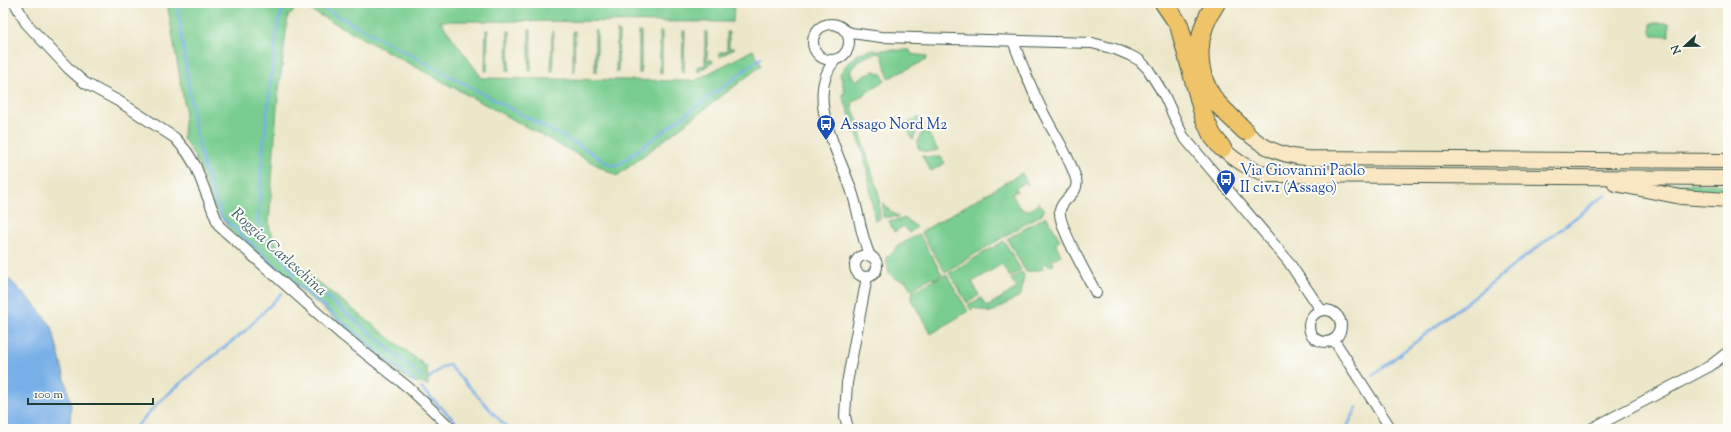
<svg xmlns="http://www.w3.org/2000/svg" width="1731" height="432" viewBox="0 0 1731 432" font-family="'Sorts Mill Goudy',serif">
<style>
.green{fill:#79cd90;stroke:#4c8562}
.water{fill:#78afe7;stroke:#4c768e}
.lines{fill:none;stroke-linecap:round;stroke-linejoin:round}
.stream{stroke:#78afe7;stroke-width:2.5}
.minor-casing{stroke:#3e564a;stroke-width:12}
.secondary-casing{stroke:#3e564a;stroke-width:16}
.motorway-casing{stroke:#3e564a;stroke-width:20}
.minor{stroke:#fff;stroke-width:10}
.secondary{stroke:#f9e7c3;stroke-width:14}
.motorway{stroke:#efc469;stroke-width:18}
.labels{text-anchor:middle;stroke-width:4;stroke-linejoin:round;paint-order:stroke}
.transit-label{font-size:15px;fill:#164399;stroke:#fdfcf7;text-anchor:start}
.water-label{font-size:16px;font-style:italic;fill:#3a5f6a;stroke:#fdfcf7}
</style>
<rect width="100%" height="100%" fill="#fdfcf7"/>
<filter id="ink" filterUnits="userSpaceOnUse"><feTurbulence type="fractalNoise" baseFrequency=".025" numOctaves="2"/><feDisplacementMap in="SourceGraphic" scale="8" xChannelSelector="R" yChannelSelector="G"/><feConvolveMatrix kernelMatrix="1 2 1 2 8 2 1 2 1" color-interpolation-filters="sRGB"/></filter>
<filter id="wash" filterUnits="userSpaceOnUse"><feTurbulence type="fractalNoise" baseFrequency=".012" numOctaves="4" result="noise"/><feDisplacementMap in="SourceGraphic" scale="16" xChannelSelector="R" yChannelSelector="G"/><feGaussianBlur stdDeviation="0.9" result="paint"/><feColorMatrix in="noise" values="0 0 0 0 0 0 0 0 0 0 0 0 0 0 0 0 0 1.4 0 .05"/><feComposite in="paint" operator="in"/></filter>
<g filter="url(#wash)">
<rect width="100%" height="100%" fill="#ede7ca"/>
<!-- green -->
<g class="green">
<path d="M167,3H734L733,22L440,21L482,78L694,81L753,50L761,66L617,176L301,5L288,16L277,107L269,224C272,243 288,257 302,270L427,367L428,385L408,380L231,231L215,209L198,163L183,137L185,108Z"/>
<path d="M1651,23H1669V36L1651,35Z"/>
<path d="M486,30H488L487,71H485Z"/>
<rect x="529" y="30" width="2" height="41"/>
<path d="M508,31H510L509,71H507Z"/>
<path d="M552,31H553V71H551Z"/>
<path d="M573,31H575L574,72H573Z"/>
<rect x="595" y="31" width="2" height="41"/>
<path d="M617,31H619L618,72H616Z"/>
<path d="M683,31H685L684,72H682Z"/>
<rect x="639" y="32" width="2" height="41"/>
<rect x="660" y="32" width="2" height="41"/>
<path d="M705,32H707V60H712L713,62L698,72V66H705Z"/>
<path d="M727,32H729V48H735L720,57V52H727Z"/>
<path d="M869,50H910L911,54L927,56L926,60L889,78C885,70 885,62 881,53C867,54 858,60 850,71L855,81L873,71L881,73L885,80L853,102L852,107L858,121L861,135L879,195L880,219L875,221L867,169L858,137L842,94L845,93L840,74C847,62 856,53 869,50Z"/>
<path d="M919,117L922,123L918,128L913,140L905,125Z"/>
<path d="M926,130L938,150C930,152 925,153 918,148C916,140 920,134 926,130Z"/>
<path d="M922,156L928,157H941L945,163L931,171Z"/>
<path d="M1022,173L1028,185L1026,182L1015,188L1017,191L1012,194L1020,209L1022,208L1023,211L1027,209L1028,211L1039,204L1038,201L1044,210L1042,214L945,272L921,232Z"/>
<path d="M1647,183L1728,185V194L1680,191Z"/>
<path d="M883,202L890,211L899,217H883Z"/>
<path d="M1046,216L1060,240L1056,244L1061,255L1052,260L1054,264L1050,266L1045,263L1043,265V269L1026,272L1007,239Z"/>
<path d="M904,218L917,227L909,233L904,226L894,232L889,221L900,220Z"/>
<path d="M919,234L942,274L934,279L930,278L911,290L906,281C886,277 889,273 886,257L894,252L896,247Z"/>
<path d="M1004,241L1021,270L1010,277L1002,264L972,282L979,295L967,303L949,273Z"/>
<path d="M1022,272L1024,275L1021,295L991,313L974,308L971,310L968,305L981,298L986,307L1017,288L1011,279Z"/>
<path d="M946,274L968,311L931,334L911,300L913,291Z"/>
</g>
<!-- water -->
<path class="water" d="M3,280H10L35,305L52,327L71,403L70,422L66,429H3Z"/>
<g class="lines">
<!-- stream -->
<g class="stream">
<path d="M177,3L195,130L205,171L222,217L288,277L415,382"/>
<path d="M285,3L278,22L262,155L258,221L266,239L294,272"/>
<path d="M314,3L586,149L610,165H618L761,58"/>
<path d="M290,279L294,272L301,275L421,376"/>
<path d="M1373,375L1606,194"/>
<path d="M429,378L443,367L449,365L508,429"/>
<path d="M421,388L463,429"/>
<path d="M134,429L159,402L191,374L245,331L282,293"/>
<path d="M1346,429L1357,407"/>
</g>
</g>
</g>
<g filter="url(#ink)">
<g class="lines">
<defs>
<g id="minor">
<path d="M15,3L26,23L69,69L85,83L120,102L175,138L187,152L195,165L219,226L341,334L409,388L452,429"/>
<circle cx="831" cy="42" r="18"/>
<path d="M844,30L851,33L881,37L1092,43L1115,49L1129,55L1139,60L1148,69L1164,95L1183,136L1288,261L1321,310"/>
<path d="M1013,41C1022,65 1032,91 1044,114C1055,136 1069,155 1076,179C1080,194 1063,197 1060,210C1057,225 1088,276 1096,293"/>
<path d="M835,60C803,98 841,155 853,195C860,217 860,234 870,256"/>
<circle cx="866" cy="266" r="11"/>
<circle cx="1325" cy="326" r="16"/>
<path d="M1334,340L1391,429"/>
<path d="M848,429L845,416L847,383L867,277"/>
<path d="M1591,429L1710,366L1728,352"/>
</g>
<g id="secondary">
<path d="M1245,131C1262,148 1281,156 1306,158L1728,161"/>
<path d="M1222,148C1237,162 1250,170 1270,175L1728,178"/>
<path d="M1615,184L1681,197L1728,200"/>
</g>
<g id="motorway">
<path d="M1164,3L1179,25L1204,117L1212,135L1222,148"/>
<path d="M1216,3C1195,33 1193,72 1216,102C1225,112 1235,121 1245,131"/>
</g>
</defs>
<!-- minor casing -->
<use href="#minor" class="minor-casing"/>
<!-- secondary casing -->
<use href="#secondary" class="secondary-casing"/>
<!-- motorway casing -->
<use href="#motorway" class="motorway-casing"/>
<!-- minor -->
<use href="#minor" class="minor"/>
<!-- secondary -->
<use href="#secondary" class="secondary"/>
<!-- motorway -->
<use href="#motorway" class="motorway"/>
</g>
</g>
<!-- icons -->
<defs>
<symbol id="bus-pin" viewBox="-11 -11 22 30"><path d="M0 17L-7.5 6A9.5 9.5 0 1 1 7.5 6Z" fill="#1a4fb4" stroke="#fdfcf7"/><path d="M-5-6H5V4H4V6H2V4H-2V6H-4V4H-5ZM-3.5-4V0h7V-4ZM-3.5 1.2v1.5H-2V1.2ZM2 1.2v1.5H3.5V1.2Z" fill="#fff"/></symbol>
</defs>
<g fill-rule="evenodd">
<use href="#bus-pin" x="815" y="113" width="22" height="30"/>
<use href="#bus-pin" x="1215" y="168" width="22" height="30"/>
</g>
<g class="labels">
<!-- transit labels -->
<g class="transit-label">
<text x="840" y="129">Assago Nord M2</text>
<text x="1240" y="175">Via Giovanni Paolo<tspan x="1240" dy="17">II civ.1 (Assago)</tspan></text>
</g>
<!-- water labels -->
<g class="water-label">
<text transform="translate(280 251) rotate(42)" y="6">Roggia Carleschina</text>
</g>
</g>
<!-- margin -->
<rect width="1731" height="432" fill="none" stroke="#fdfcf7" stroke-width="16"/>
<!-- north arrow -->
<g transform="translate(1685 46) rotate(248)" stroke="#fdfcf7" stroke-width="3" paint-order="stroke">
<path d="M0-3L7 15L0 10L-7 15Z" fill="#1f3d34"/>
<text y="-6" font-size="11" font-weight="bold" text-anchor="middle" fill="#1f3d34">N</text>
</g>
<!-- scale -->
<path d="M28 398v6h125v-6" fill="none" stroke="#1f3d34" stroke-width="2"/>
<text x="34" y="398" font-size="12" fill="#1f3d34" stroke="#fdfcf7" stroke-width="3" paint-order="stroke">100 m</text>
</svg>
